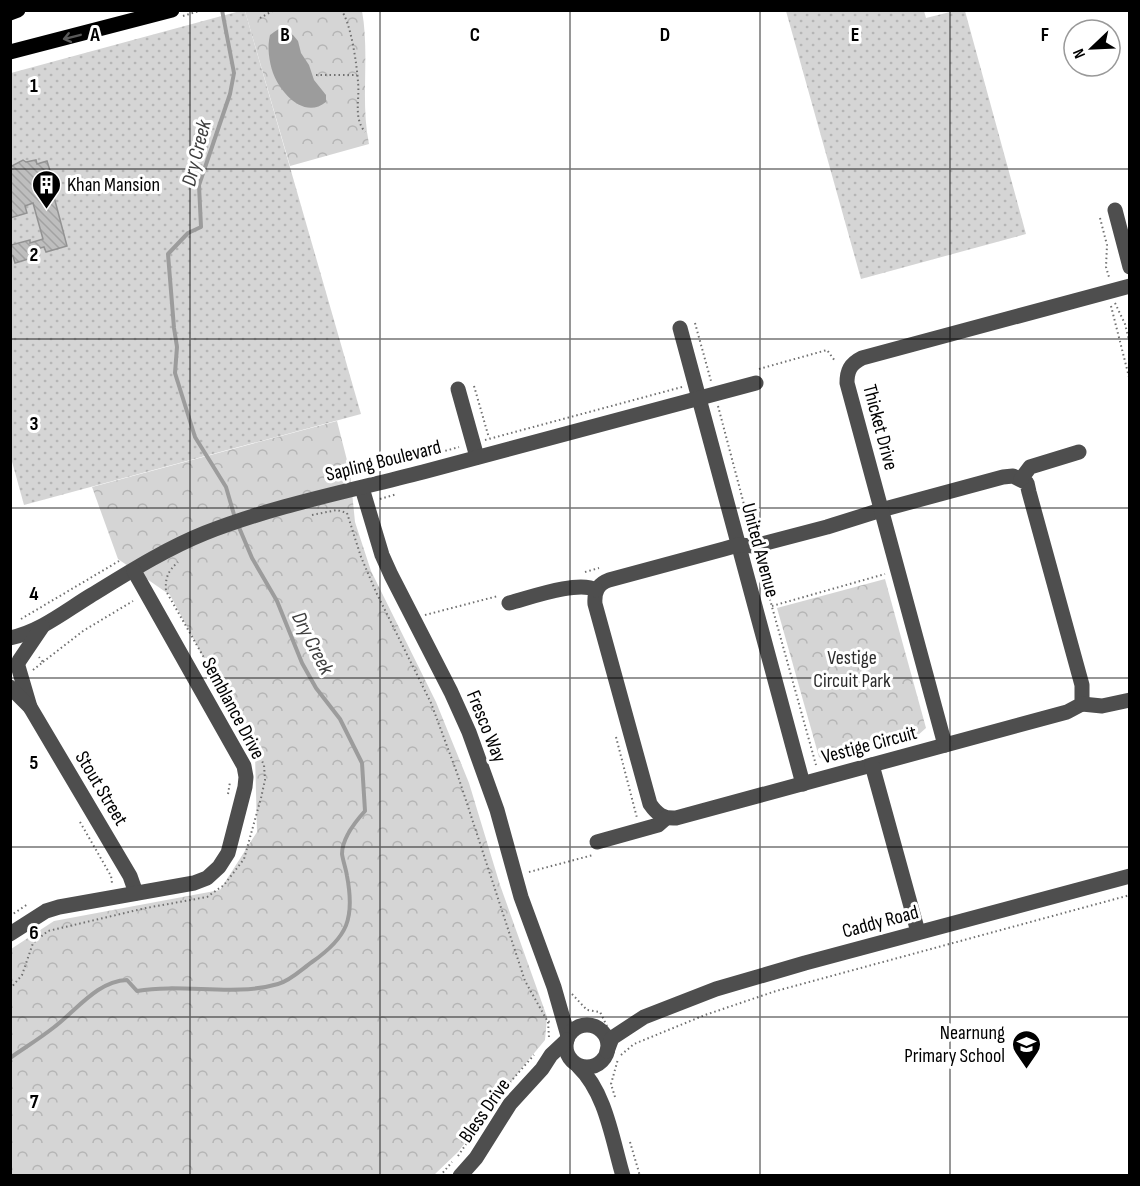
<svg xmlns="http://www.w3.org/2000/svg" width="1140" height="1186" viewBox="0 0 1140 1186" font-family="'Sofia Sans Condensed',sans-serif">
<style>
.grass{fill:url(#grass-dots)}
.park{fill:url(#park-crowns)}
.water{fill:#9c9c9c}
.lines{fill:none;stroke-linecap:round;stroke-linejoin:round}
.stream{stroke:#9c9c9c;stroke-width:4}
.building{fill:url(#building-back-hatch);stroke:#929292;stroke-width:1.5}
.path{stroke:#707070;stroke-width:2;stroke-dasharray:1.5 3;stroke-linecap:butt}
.minor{stroke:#4e4e4e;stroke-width:15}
.major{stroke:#000;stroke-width:15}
.oneway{stroke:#595959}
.grid{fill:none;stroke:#000;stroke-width:1.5;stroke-opacity:0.55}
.labels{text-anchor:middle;stroke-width:6;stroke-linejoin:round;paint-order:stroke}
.poi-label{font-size:20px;fill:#000;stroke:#fff;text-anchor:start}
.street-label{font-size:20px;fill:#000;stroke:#fff}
.park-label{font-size:20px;fill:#2c2c2c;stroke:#fff}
.water-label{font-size:21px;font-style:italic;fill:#3d3d3d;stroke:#fff}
.grid-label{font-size:20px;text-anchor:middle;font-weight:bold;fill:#000;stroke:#fff;stroke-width:6;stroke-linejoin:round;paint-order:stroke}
</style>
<defs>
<pattern id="grass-dots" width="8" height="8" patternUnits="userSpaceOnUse" patternTransform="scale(1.5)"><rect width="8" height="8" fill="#d5d5d5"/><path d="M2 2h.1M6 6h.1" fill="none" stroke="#b5b5b5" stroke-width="1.8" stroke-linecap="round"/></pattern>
<pattern id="park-crowns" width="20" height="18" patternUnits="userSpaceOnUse" patternTransform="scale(1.5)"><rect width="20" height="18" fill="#d5d5d5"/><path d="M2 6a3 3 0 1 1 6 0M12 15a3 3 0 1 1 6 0" fill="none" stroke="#b5b5b5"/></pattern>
<pattern id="building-back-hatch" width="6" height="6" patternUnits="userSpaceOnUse" patternTransform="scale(1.5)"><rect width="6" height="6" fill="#bebebe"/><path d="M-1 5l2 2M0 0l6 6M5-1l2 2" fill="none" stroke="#a2a2a2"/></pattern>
</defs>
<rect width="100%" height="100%" fill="#fff"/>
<!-- grass -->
<g class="grass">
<path d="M240,11H245L361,414L24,505L11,458V73Z"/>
<path d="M786,11H924L926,18L954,11H965L1026,234L861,279Z"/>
</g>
<!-- park -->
<g class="park">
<path d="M245,11H362C370,55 360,100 369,144L290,166Z"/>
<path d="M337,421L350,472L355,522L371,571L436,702L469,783L500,885L547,1017L545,1040L521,1069L458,1152L434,1175L11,1176V949L54,921L220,890L257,832L255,754L170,595L118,559L92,487Z"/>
<path d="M885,579L926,728L917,736L826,761L819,757L777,608Z"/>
</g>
<!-- water -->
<path class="water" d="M280,28L293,35L298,41L301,53L309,65L314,80L326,95V102C304,120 280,92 273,73C269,61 267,47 270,35Z"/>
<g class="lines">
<!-- stream -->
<g class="stream">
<path d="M222,10L234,73L230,94L199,185L201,227L188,233L168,254L174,328L177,347L175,373L195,437L226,487L235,518"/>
<path d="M10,1058C24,1048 39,1039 53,1028C76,1011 97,981 127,980L137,991C183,983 234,997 278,984C290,981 302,969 312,962C348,937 355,918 347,876C346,869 343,861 342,854C342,838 355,822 365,811L362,763L340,719L316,688L302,663L277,601L252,558L238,525"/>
</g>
</g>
<!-- building -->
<path class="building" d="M23,160L26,162L36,160L37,164L47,161L52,177L49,178L67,246L46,252L44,247L33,250L35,257L15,263L13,256H10L11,245L30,240V243L43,239L33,203L25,206L27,213L10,218V167Z"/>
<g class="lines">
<!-- path -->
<g class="path">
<path d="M341,10C351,22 357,66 358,82C360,100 353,117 365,132"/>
<path d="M183,16L202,10"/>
<path d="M260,18L274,10"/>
<path d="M316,75H357"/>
<path d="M1100,218L1107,245L1106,267L1109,277"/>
<path d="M1115,303L1125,324L1130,344"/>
<path d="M1111,306L1130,381"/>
<path d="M695,323L711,381"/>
<path d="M759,369L827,350L835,361"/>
<path d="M474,386L489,438"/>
<path d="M718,406L751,531"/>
<path d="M485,440L682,387"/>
<path d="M441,452L459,447"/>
<path d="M380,499L397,494"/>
<path d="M347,513L361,557L376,592L431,703L457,773L525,981L548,1022L551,1021"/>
<path d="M312,515L337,510L347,513"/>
<path d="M759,560L816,765"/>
<path d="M585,572L599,568"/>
<path d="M772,606L885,574"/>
<path d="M425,615L498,596"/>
<path d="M21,619L119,561"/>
<path d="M43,662L83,631L133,601"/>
<path d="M33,670L43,662L39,657"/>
<path d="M616,737L637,818"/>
<path d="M228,794L230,782"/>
<path d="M80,822L111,876L112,883"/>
<path d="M529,872L593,855"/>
<path d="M10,916L28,904"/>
<path d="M10,989L22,975L33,943L48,931L146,908L207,897L224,885L244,859L261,798L265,780L264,765L256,749L166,591C165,578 168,571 178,562"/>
<path d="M572,994L587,1010L600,1012L607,1026"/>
<path d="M548,1022L549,1037"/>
<path d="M621,1055L634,1044L705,1015L776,991L1130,895"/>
<path d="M498,1096L534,1055"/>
<path d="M615,1097L611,1084L618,1059"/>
<path d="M630,1142L640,1176"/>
<path d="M458,1156L475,1131"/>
<path d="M440,1176L452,1162"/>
</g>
<!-- minor -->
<g class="minor">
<path d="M1115,210L1130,267"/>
<path d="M680,328L803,784"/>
<path d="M458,389L477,457"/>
<path d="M1013,476L1027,483L1029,492L1082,685V704L1067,712L676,818C663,819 657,814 650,804L595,604C594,591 598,584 609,580L724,549L738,545L754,546L827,527L881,510L1003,477Z"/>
<path d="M1021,479L1030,467L1079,452"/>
<path d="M362,488L382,555L391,575L451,692L469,732L497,810L521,897L554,987L568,1036"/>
<path d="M509,603C529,598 578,580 596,590"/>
<path d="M10,638C41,631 64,612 90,596C126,574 165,549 205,533C276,505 350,491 423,472C534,443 645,413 756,383"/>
<path d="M19,661L42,627"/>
<path d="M18,666L30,707"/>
<path d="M10,687L30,707L130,876L136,893"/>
<path d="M1082,704L1102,706L1130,700"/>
<path d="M945,745L847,383C847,371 850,364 862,358L1130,286"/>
<path d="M872,765L918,932"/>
<path d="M597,842L658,825L666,818"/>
<path d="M10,934L46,911L59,907L194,883L207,878L219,867L228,853L245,787L246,777L244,766L134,571"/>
<circle cx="587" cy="1046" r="21"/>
<path d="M607,1051L612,1038L644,1017L716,989L805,963L1130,876"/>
<path d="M578,1066C606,1093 612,1139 623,1176"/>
<path d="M460,1176L476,1158L510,1104L542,1069L551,1055L567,1040"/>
</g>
<!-- major -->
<g class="major">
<path d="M10,13L18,10"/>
<path d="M10,52L172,10"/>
</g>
</g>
<!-- one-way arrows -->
<defs><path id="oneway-shaft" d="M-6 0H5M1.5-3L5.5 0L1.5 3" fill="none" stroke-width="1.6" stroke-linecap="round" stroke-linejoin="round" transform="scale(1.5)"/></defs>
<use class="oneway" href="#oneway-shaft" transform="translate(72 37) rotate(166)"/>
<!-- grid -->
<path class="grid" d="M190,10V1176M380,10V1176M570,10V1176M760,10V1176M950,10V1176M10,169H1130M10,339H1130M10,508H1130M10,678H1130M10,847H1130M10,1017H1130"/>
<!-- icons -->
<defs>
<symbol id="building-pin" viewBox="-11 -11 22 30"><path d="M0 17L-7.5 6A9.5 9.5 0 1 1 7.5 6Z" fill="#000" stroke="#fff"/><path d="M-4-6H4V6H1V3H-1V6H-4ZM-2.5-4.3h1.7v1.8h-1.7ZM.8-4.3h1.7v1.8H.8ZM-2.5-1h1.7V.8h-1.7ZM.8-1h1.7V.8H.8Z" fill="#fff"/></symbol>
<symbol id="school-pin" viewBox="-11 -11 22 30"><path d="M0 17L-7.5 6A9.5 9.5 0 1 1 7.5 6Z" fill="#000" stroke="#fff"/><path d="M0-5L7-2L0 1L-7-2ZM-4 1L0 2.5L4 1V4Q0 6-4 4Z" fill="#fff"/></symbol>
</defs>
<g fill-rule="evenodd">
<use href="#building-pin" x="30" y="168" width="33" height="45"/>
<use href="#school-pin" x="1010" y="1028" width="33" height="45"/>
</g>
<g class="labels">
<!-- poi labels -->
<g class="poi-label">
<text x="67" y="191">Khan Mansion</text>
<text x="1005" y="1039" text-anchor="end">Nearnung<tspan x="1005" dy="23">Primary School</tspan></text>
</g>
<!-- street labels -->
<g class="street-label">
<text transform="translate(881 427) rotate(75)" y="7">Thicket Drive</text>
<text transform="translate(383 460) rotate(-14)" y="7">Sapling Boulevard</text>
<text transform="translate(761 550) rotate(75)" y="7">United Avenue</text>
<text transform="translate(234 708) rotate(62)" y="7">Semblance Drive</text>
<text transform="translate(487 726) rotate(68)" y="7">Fresco Way</text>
<text transform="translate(869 744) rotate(-15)" y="7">Vestige Circuit</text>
<text transform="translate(102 788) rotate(59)" y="7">Stout Street</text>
<text transform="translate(880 921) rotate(-15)" y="7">Caddy Road</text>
<text transform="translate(484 1110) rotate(-55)" y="7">Bless Drive</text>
</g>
<!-- park labels -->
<g class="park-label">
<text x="852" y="664">Vestige<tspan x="852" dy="23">Circuit Park</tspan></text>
</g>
<!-- water labels -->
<g class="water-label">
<text transform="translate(196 153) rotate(-76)" y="7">Dry Creek</text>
<text transform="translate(313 643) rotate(63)" y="7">Dry Creek</text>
</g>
</g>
<g class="grid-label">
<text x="95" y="41">A</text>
<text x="285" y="41">B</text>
<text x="475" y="41">C</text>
<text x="665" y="41">D</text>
<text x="855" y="41">E</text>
<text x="1045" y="41">F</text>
<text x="34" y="92">1</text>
<text x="34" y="261">2</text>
<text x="34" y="430">3</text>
<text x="34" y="600">4</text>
<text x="34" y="769">5</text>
<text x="34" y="939">6</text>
<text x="34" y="1108">7</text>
</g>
<!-- border -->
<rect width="1140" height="1186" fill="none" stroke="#000000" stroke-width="24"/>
<!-- north arrow -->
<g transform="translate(1092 48) rotate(247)"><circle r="28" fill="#ffffff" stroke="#999999" stroke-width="1.5"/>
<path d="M0-4.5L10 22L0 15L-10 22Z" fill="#000000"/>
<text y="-9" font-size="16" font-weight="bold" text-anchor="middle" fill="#000000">N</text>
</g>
</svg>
